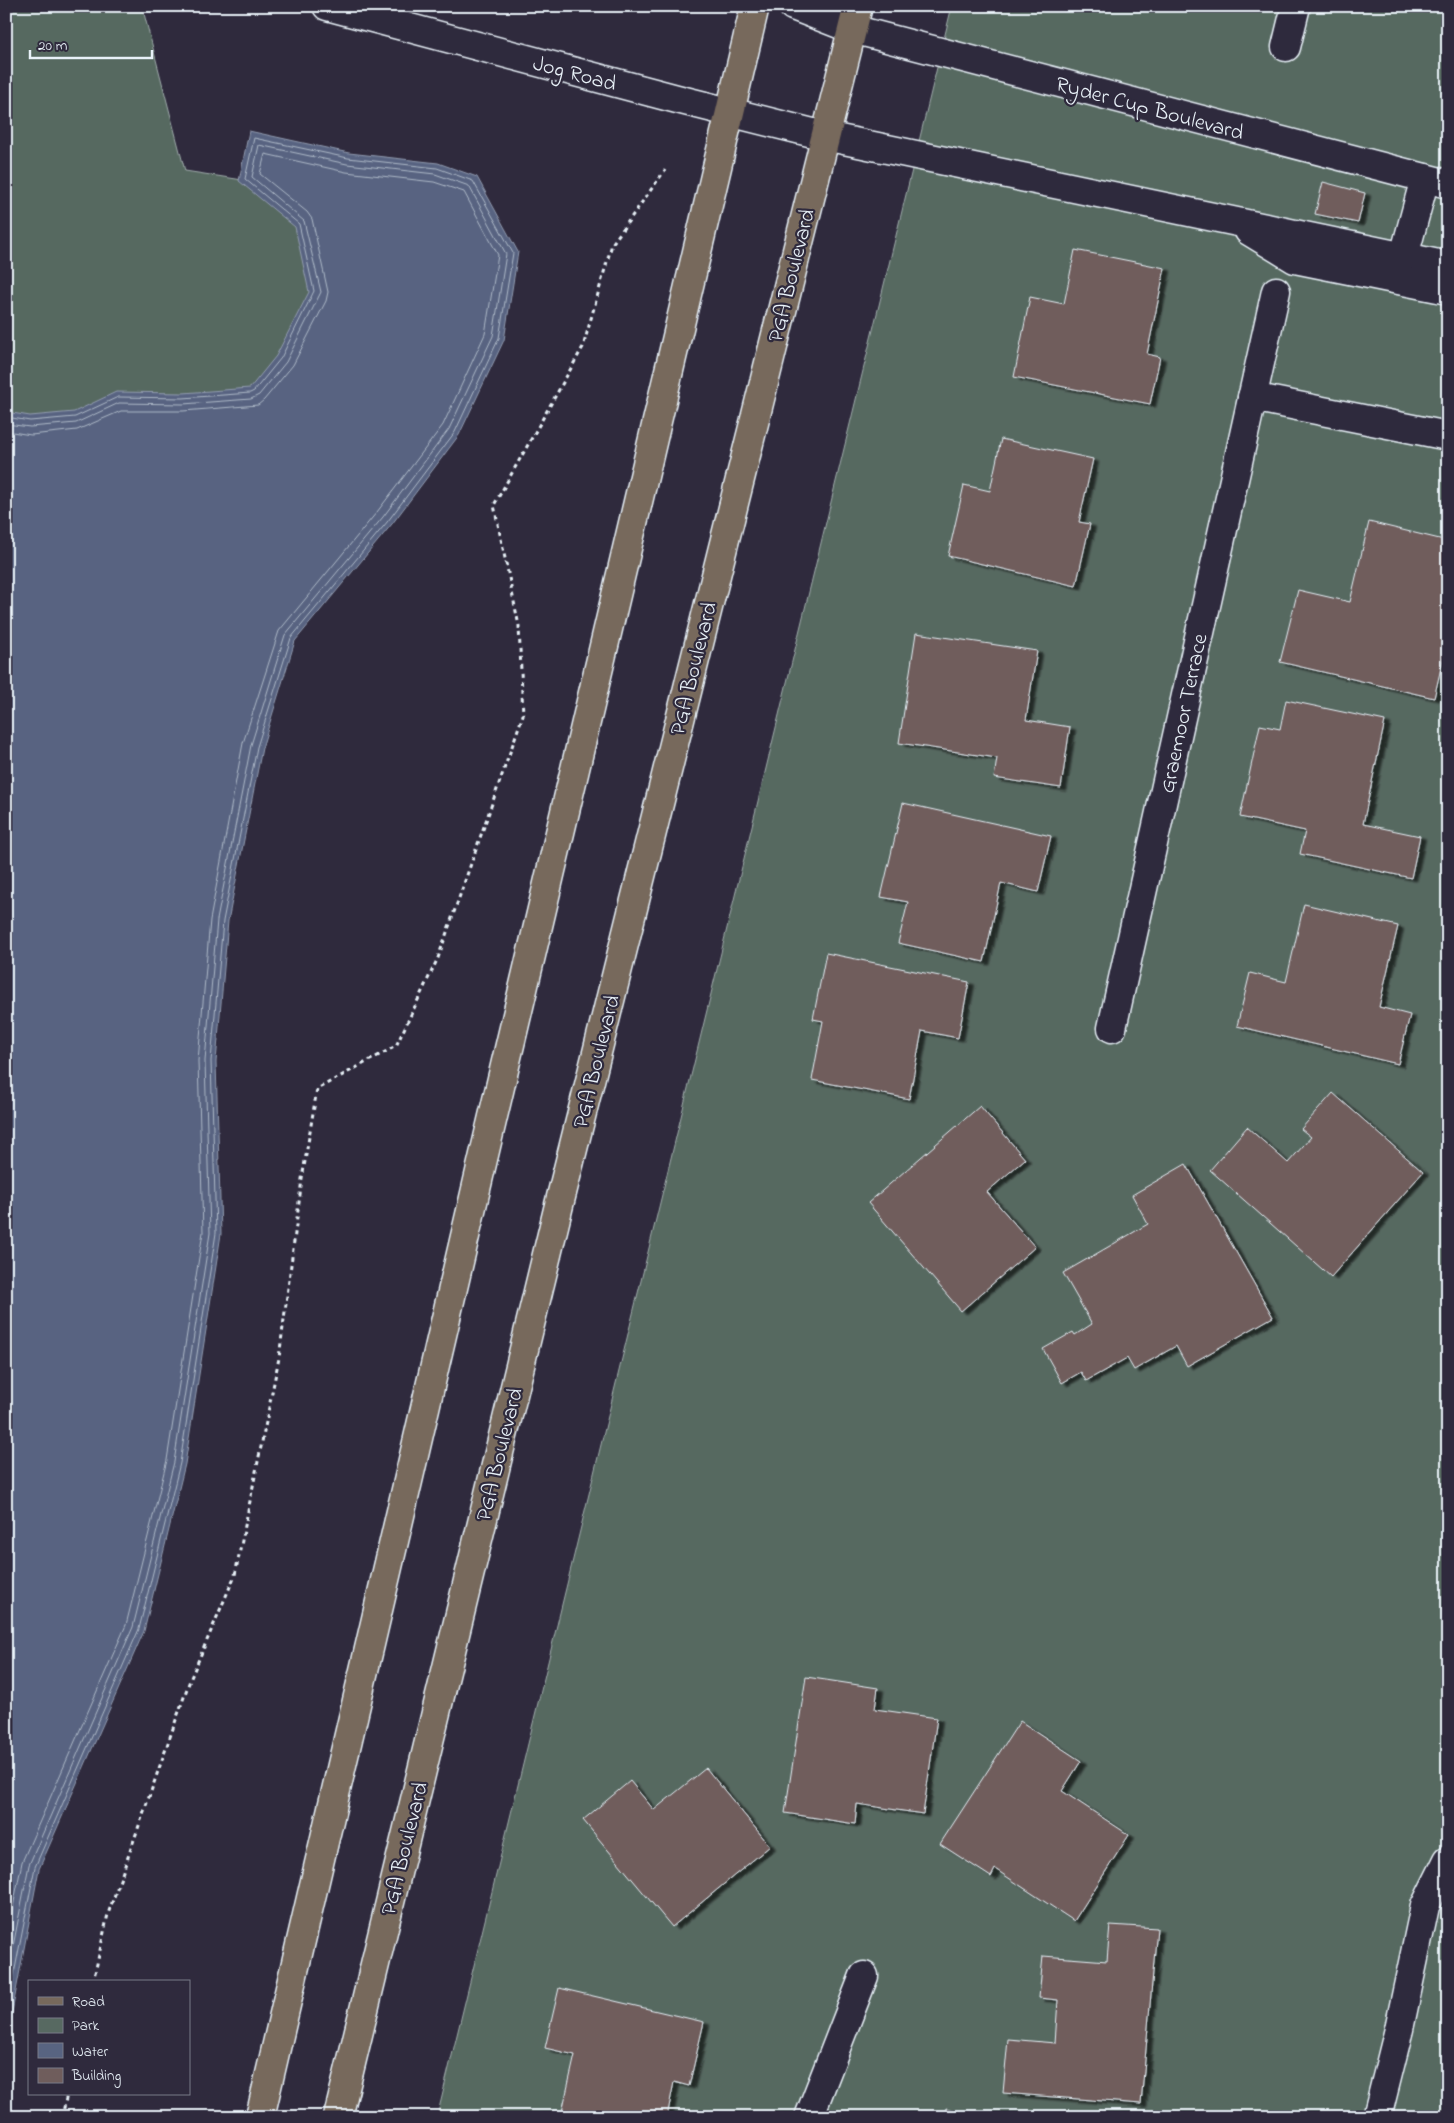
<svg xmlns="http://www.w3.org/2000/svg" width="1454" height="2123" viewBox="0 0 1454 2123" font-family="'Indie Flower',sans-serif">
<style>
.green{fill:#576961;stroke:#a0adac}
.water{fill:#586481;stroke:#929cb1}
.lines{fill:none;stroke-linecap:round;stroke-linejoin:round}
.shore{stroke:#aeb9c8;stroke-width:1}
.building{fill:#6f5d5c;stroke:#e8f1f8;filter:url(#shadow)}
.minor-casing{stroke:#e8f1f8;stroke-width:31}
.major-casing{stroke:#e8f1f8;stroke-width:31}
.path{stroke:#e8f1f8;stroke-width:3;stroke-dasharray:4 4;stroke-linecap:butt}
.minor{stroke:#2f2a3d;stroke-width:28}
.major{stroke:#77695c;stroke-width:28}
.labels{text-anchor:middle;stroke-width:4.5;stroke-linejoin:round;paint-order:stroke}
.street-label{font-size:22px;fill:#e8f1f8;stroke:#2f2a3d}
</style>
<defs>
<filter id="shadow"><feDropShadow dx="5.5" dy="3" stdDeviation="1" flood-color="#0009"/></filter>
</defs>
<rect width="100%" height="100%" fill="#2f2a3d"/>
<filter id="ink" filterUnits="userSpaceOnUse"><feTurbulence type="fractalNoise" baseFrequency=".02" numOctaves="2"/><feDisplacementMap in="SourceGraphic" scale="10" xChannelSelector="R" yChannelSelector="G"/><feConvolveMatrix kernelMatrix="1 2 1 2 8 2 1 2 1" color-interpolation-filters="sRGB"/></filter>
<g filter="url(#ink)">
<!-- green -->
<g class="green">
<path d="M6,6H142L185,171L313,191L338,350L6,1442Z"/>
<path d="M952,6H1448V2117H437Z"/>
</g>
<!-- water -->
<path class="water" d="M249,131L349,153L438,163L477,177L518,252L504,340L459,435L392,524L295,641L262,748L228,921L216,1062L221,1234L185,1464L144,1631L39,1869L6,2044V412L30,416L74,412L116,392L183,393L250,388L276,356L309,292L295,227L239,181Z"/>
<g class="lines">
<!-- shore -->
<g class="shore">
<path d="M6,417L30,421L75,417L118,397L183,398L250,393L254,391L281,358L314,291L299,224L245,179L254,138L348,158L437,168L473,181L513,253L499,338L455,432L388,521L291,638L257,747L223,921L211,1061L216,1233L180,1463L139,1629L35,1867L6,2015"/>
<path d="M6,424L30,427L76,423L119,403L183,404L251,399L259,395L286,362L321,292L304,221L252,177L259,145L347,164L435,174L469,186L506,254L493,336L449,429L383,517L285,635L251,745L217,920L205,1061L210,1233L174,1462L133,1627L29,1865L6,1982"/>
<path d="M6,431L31,435L77,430L121,411H183L258,405L264,400L293,365L326,301L328,292L312,219L307,212L260,174L265,154L346,172L434,182L464,192L498,255L485,334L443,425L377,512L279,631L243,743L210,920L198,1061L203,1232L167,1460L126,1625L22,1862L6,1942"/>
</g>
</g>
<!-- building -->
<g class="building">
<path d="M1323,182L1365,193L1358,223L1315,214Z"/>
<path d="M1075,250L1165,268L1147,354L1160,357L1150,404L1014,377L1030,297L1064,304Z"/>
<path d="M1001,439L1093,459L1079,522L1090,524L1076,586L948,556L964,485L990,491Z"/>
<path d="M1369,522L1448,541V638L1434,698L1280,662L1298,590L1350,602Z"/>
<path d="M916,633L1037,651L1026,720L1070,727L1061,788L994,778L997,758L899,743Z"/>
<path d="M1286,700L1385,721L1363,824L1420,836L1411,878L1300,854L1305,831L1240,817L1260,725L1280,729Z"/>
<path d="M903,803L1051,836L1038,892L1001,883L984,962L898,943L908,902L881,897Z"/>
<path d="M1304,904L1398,926L1379,1007L1410,1015L1398,1064L1237,1026L1250,973L1286,982Z"/>
<path d="M826,953L969,982L958,1038L922,1031L909,1099L812,1080L823,1021L813,1019Z"/>
<path d="M1333,1093L1423,1172L1331,1277L1210,1170L1247,1127L1288,1163L1311,1137L1301,1129Z"/>
<path d="M980,1106L1025,1159L987,1192L1035,1247L961,1311L868,1203Z"/>
<path d="M1186,1164L1273,1317L1187,1366L1176,1346L1134,1370L1127,1358L1086,1381L1081,1372L1062,1383L1043,1349L1073,1332L1075,1335L1092,1324L1063,1273L1148,1224L1132,1195Z"/>
<path d="M806,1677L878,1688L875,1709L937,1718L923,1814L857,1804L855,1824L785,1813Z"/>
<path d="M1020,1721L1081,1761L1062,1791L1129,1835L1074,1921L995,1869L991,1877L940,1844Z"/>
<path d="M706,1768L770,1846L672,1927L583,1820L630,1781L654,1810Z"/>
<path d="M1110,1925L1157,1928L1141,2104L1003,2093L1008,2039L1055,2043L1058,2000L1039,1998L1043,1956L1107,1961Z"/>
<path d="M559,1988L704,2022L689,2086L674,2082L667,2117L561,2116L575,2055L545,2048Z"/>
<path d="M946,2108L979,2117H944Z"/>
</g>
<g class="lines">
<defs>
<g id="minor">
<path d="M327,6L677,99L825,136L1448,266"/>
<path d="M793,6L852,29L1448,184"/>
<path d="M1286,47L1296,6"/>
<path d="M1249,231L1295,259L1448,290"/>
<path d="M1404,256L1425,178"/>
<path d="M1252,397L1448,436"/>
<path d="M1112,1028L1276,291"/>
<path d="M809,2117L864,1976"/>
<path d="M1377,2117L1399,2029L1425,1906L1448,1860"/>
</g>
<g id="major">
<path d="M260,2117L483,1159L755,6"/>
<path d="M338,2117L559,1205L858,6"/>
</g>
</defs>
<!-- minor casing -->
<use href="#minor" class="minor-casing"/>
<!-- major casing -->
<use href="#major" class="major-casing"/>
<!-- path -->
<g class="path">
<path d="M93,1982L108,1914L190,1680L235,1575L279,1358L302,1179L317,1089L396,1046L438,958L523,715L519,626L494,505L583,347L612,244L665,170"/>
<path d="M62,2117L67,2094"/>
</g>
<!-- minor -->
<use href="#minor" class="minor"/>
<!-- major -->
<use href="#major" class="major"/>
</g>
</g>
<g class="labels">
<!-- street labels -->
<g class="street-label">
<text transform="translate(575 72) rotate(15)" y="8">Jog Road</text>
<text transform="translate(1150 107) rotate(15)" y="8">Ryder Cup Boulevard</text>
<text transform="translate(790 275) rotate(-76)" y="8">PGA Boulevard</text>
<text transform="translate(692 668) rotate(-76)" y="8">PGA Boulevard</text>
<text transform="translate(1182 713) rotate(-78)" y="8">Graemoor Terrace</text>
<text transform="translate(595 1061) rotate(-76)" y="8">PGA Boulevard</text>
<text transform="translate(498 1454) rotate(-76)" y="8">PGA Boulevard</text>
<text transform="translate(403 1848) rotate(-76)" y="8">PGA Boulevard</text>
</g>
</g>
<!-- margin -->
<rect width="1454" height="2123" fill="none" stroke="#2f2a3d" stroke-width="25"/>
<rect x="12" y="12" width="1429" height="2098" fill="none" stroke="#e8f1f8" stroke-width="2" filter="url(#ink)"/>
<!-- legend -->
<rect x="28" y="1980" width="162" height="115" fill="#2f2a3d" stroke="#797a88"/>
<rect x="38" y="1997" width="25" height="8" fill="#77695c" stroke="#797a88"/>
<text x="72" y="2006" font-size="15" fill="#e8f1f8">Road</text>
<rect x="38" y="2018" width="25" height="15" fill="#576961" stroke="#797a88"/>
<text x="72" y="2030" font-size="15" fill="#e8f1f8">Park</text>
<rect x="38" y="2043" width="25" height="15" fill="#586481" stroke="#797a88"/>
<text x="72" y="2056" font-size="15" fill="#e8f1f8">Water</text>
<rect x="38" y="2068" width="25" height="15" fill="#6f5d5c" stroke="#797a88"/>
<text x="72" y="2080" font-size="15" fill="#e8f1f8">Building</text>
<!-- scale -->
<path d="M30 50v8h122v-8" fill="none" stroke="#e8f1f8" stroke-width="2.5"/>
<text x="38" y="50" font-size="15" fill="#e8f1f8" stroke="#2f2a3d" stroke-width="4" paint-order="stroke">20 m</text>
</svg>
